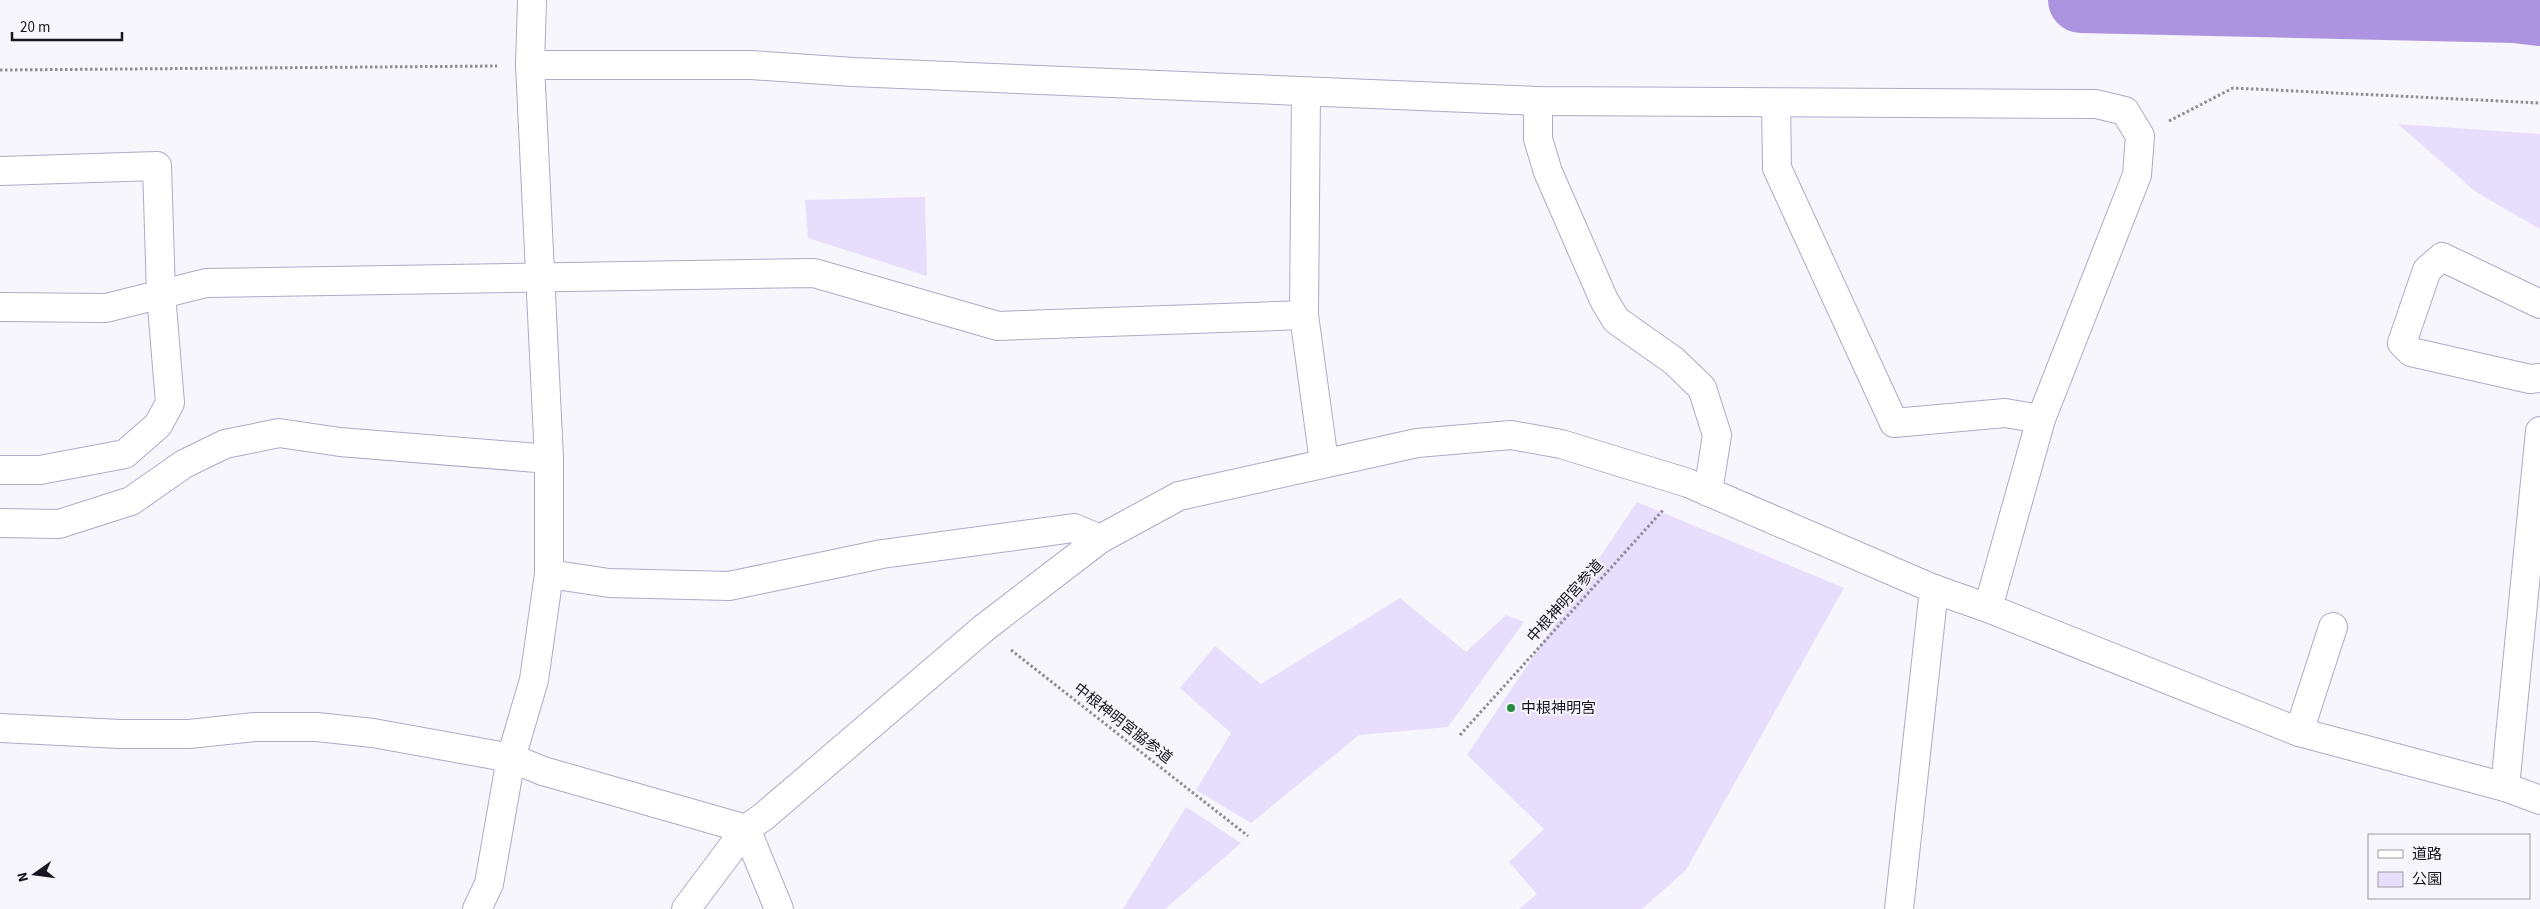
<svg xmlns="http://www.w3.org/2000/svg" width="2540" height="909" viewBox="0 0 2540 909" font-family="'Source Sans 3','Noto Sans JP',sans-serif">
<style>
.green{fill:#e7defe}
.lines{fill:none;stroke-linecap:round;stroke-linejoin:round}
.stream{stroke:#ad94e1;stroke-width:11}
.river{stroke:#ad94e1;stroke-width:66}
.minor-casing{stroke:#b1a9c6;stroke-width:30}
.path{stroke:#8f8c95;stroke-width:3;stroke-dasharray:2.5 2.5;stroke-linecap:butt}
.minor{stroke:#fff;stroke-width:28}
.poi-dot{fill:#258c41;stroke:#f7f6fc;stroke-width:2}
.labels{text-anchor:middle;stroke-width:4;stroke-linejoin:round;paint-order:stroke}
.street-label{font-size:15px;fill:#191520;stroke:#f7f6fc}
.poi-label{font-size:15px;fill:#191520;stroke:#f7f6fc;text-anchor:start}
</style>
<rect width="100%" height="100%" fill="#f7f6fc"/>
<!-- green -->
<g class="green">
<path d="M2398,124L2540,134V229L2476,192Z"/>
<path d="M925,197L927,276L808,238L805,200Z"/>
<path d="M1637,502L1844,588L1686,870L1642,909H1519L1537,894L1509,862L1544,829L1467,755Z"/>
<path d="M1400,598L1466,652L1506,615L1524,622L1448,727L1359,735L1251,823L1196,790L1231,733L1180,688L1215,646L1261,684Z"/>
<path d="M1186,807L1241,843L1165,909H1123Z"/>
</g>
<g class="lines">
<!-- stream -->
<path class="stream" d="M2513,0L2515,10"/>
<!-- river -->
<path class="river" d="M2081,0L2515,10L2540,13"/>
<defs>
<g id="minor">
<path d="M530,65H751L853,72L1538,101L2096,104L2125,111L2140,136L2137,175L2041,419L1988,608"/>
<path d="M1306,92L1304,315L1324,462"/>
<path d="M1538,101V139L1548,172L1604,300L1616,320L1674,361L1702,388L1717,435L1708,492"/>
<path d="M1776,103L1777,168L1894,423L2005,413L2041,419"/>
<path d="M0,171L157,166L161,294L170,403L158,425L125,454L40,470H0"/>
<path d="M2540,304L2442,257L2427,270L2402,343L2411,352L2530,379L2540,378"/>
<path d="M0,307L106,308L206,283L814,273L998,326L1304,315"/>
<path d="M0,523L59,524L131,501L184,464L225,444L279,433L340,442L549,459"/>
<path d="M549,574L609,583L729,586L882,554L1074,528L1100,539"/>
<path d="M0,728L120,734H189L255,727H317L373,733L511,758L543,771L746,829"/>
<path d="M2299,732L2333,627"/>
<path d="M2505,787L2540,431"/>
<path d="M746,829L779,909"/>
<path d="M477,909L489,884L511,758L534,680L549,574V459L530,65L532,0"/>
<path d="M686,909L746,829L763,817L984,628L1100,539L1179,496L1417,443L1511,435L1561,444L1688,483L1934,589L1988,608L2299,732L2505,787L2540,800"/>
<path d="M1899,909L1934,589"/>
</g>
</defs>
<!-- minor casing -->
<use href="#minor" class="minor-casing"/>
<!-- path -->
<g class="path">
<path d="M0,70L497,66"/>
<path d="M2169,121L2233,88L2540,103"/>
<path d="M1011,650L1248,836"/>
<path d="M1460,735L1664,509"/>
</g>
<!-- minor -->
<use href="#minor" class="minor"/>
</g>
<!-- markers -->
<circle class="poi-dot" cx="1511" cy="708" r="5"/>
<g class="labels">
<!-- street labels -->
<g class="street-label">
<text transform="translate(1565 601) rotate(-48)" y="5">中根神明宮参道</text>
<text transform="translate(1123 723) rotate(38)" y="5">中根神明宮脇参道</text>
</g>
<!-- poi labels -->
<g class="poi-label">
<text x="1521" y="713">中根神明宮</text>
</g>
</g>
<!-- legend -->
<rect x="2368" y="834" width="162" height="65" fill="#f7f6fc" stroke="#9e9ca4"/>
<rect x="2378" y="850" width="25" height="8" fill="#ffffff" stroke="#9e9ca4"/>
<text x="2412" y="859" font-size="15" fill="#191520">道路</text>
<rect x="2378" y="872" width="25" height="15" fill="#e7defe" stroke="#9e9ca4"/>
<text x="2412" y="884" font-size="15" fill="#191520">公園</text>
<!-- north arrow -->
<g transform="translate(35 874) rotate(256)" stroke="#f7f6fc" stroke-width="4" paint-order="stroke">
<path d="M0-4L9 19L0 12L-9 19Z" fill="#191520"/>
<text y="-8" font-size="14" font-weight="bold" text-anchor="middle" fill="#191520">N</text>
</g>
<!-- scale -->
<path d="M12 32v8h110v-8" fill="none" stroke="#191520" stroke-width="2.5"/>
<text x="20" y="32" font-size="15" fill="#191520" stroke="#f7f6fc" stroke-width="4" paint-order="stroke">20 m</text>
</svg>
